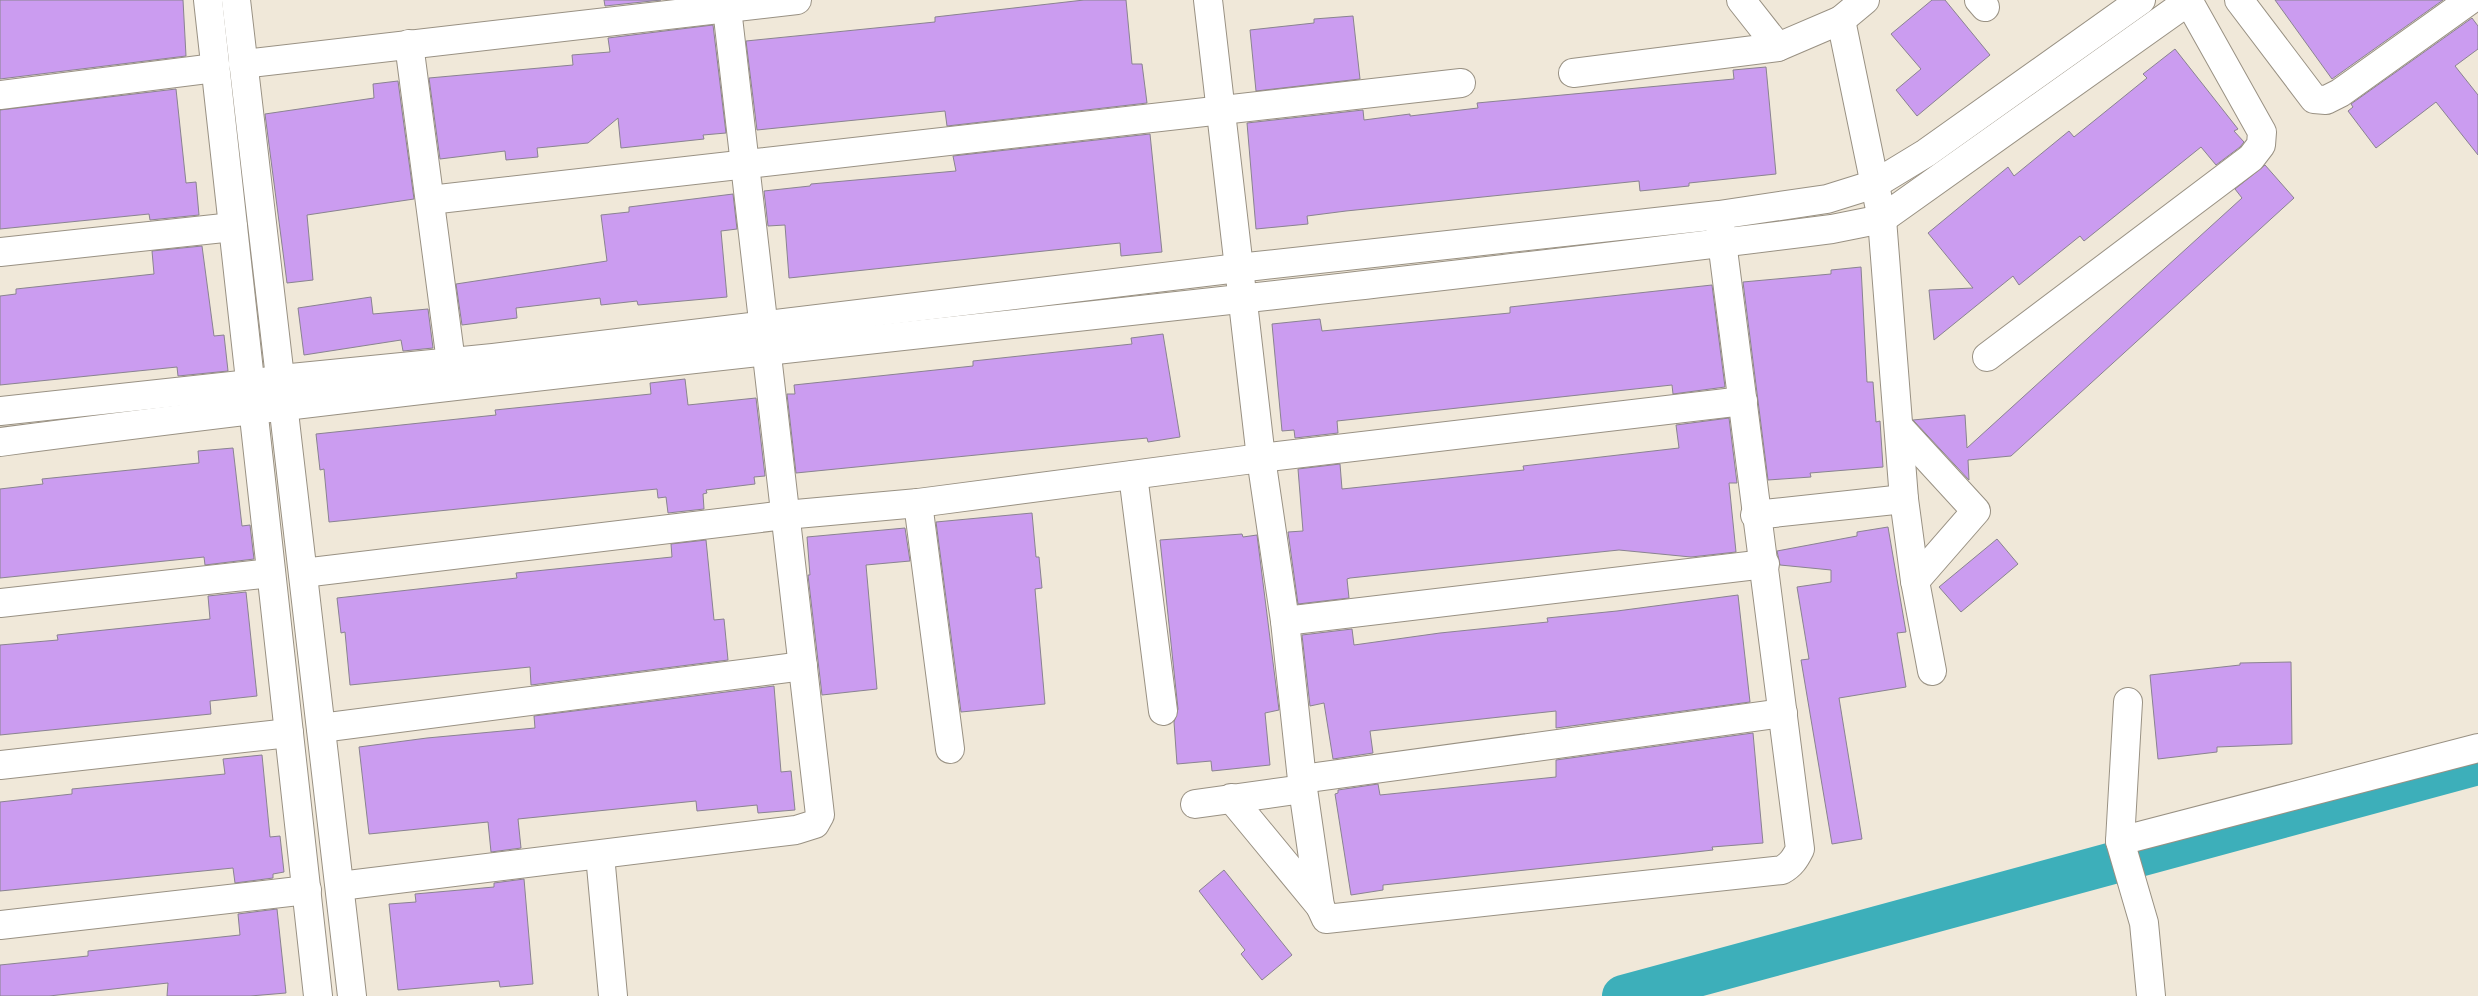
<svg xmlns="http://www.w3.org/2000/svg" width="2478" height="996" viewBox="0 0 2478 996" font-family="'DM Sans',sans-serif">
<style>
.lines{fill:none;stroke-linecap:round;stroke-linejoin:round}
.canal{stroke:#3dafba;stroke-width:42}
.building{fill:#cb9cf0;stroke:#8a8390}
.minor-casing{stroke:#999183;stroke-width:30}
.minor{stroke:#fff;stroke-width:28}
</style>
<rect width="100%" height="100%" fill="#f0e8d9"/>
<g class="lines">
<!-- canal -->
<path class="canal" d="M1623,996L2478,764"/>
</g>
<!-- building -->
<g class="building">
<path d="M0,0H183L186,56L0,79Z"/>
<path d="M604,0H661L605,6Z"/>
<path d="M1084,0H1126L1132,64H1142L1147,103L947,126L945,111L757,130L746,41L935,22V17Z"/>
<path d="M1932,0H1945L1990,55L1917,116L1896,90L1921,69L1891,34Z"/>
<path d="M2275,0H2443L2332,79Z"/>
<path d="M1353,16L1360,79L1256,91L1250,30L1314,23V19Z"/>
<path d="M2472,18L2478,26V49L2455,66L2478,95V155L2436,102L2376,148L2348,111L2353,107L2351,104Z"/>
<path d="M713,25L726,133L703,135L704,139L621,148L618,118L588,143L537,148L538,157L506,160L505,151L440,159L429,78L573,65L572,55L610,52L608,38Z"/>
<path d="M2175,49L2238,129L2234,131L2244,142L2240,147L2216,165L2201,147L2084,241L2080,236L2019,285L2013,276L1934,340L1929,290L1973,288L1928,233L2008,167L2014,176L2069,131L2074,137L2147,78L2143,74Z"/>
<path d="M1766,67L1776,174L1689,183V186L1640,191L1639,181L1346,211L1307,216L1308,224L1256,229L1247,123L1363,110L1364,120L1410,114V116L1478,108L1477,103L1734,79L1733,70Z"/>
<path d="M398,81L414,199L307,215L313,280L287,283L265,114L374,98L373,84Z"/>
<path d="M176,89L186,183L196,182L199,215L150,220L149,214L0,229V110Z"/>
<path d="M1150,134L1162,252L1121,256L1120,243L789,278L785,225L768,226L764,191L810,186L811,184L956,171L953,156Z"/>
<path d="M2265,165L2294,198L2011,456L1968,460L1969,480L1913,420L1965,415L1967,448L2242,198L2235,189Z"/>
<path d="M733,194L737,229L721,231L727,297L638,305L637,301L601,305L600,298L516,308L517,318L462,325L456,284L607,261L601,215L629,212V207Z"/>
<path d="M202,246L214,336L224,335L228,371L178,376L177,367L0,385V296L16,294V289L154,274L152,251Z"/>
<path d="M1861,267L1867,382H1873L1876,422L1880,421L1883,467L1810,473L1811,477L1768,480L1743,282L1831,274V270Z"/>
<path d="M1712,285L1725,387L1673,394L1672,385L1337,421L1338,433L1295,438L1294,430L1282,431L1272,324L1320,319L1322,331L1510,313V307Z"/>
<path d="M371,297L373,314L428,309L433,348L403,351L401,340L304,355L298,308Z"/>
<path d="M1163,334L1180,437L1148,442L1147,438L796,473L787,394H795L794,385L973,366V361L1132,344L1131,338Z"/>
<path d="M685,379L688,405L756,398L765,476L754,477L755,484L706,490L707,493L703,494L704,509L668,513L666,497L658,498L657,489L329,522L324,469L320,470L316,434L496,415L495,410L651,394L650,383Z"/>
<path d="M1729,418L1737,483H1729L1736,552L1691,557L1619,550L1350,578L1347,579L1349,598L1298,604L1288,532L1303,531L1298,469L1340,464L1342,489L1524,470L1523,466L1679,448L1676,425Z"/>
<path d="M233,448L242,526L250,525L254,559L205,565L204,557L0,578V489L43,484L42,479L199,463L198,451Z"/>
<path d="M1032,513L1036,557H1039L1042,588L1035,589L1045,704L961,712L936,522Z"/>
<path d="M1888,527L1906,632L1897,633L1906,687L1839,698L1862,839L1832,844L1801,660L1809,659L1797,587L1831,582V570L1780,565L1777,551L1857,536V532Z"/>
<path d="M905,528L910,561L866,565L877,689L822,695L808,575H810L807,537Z"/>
<path d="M1242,534L1243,537L1257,535L1279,710L1265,713L1270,765L1212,771L1211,761L1177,764L1174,722L1178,709L1160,540Z"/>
<path d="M1997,539L2018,564L1961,612L1939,587Z"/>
<path d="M706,540L714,620L724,619L728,660L531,685L530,667L350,685L345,632L341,633L337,598L517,578L516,573L672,557L671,544Z"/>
<path d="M246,592L257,696L210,701L211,714L0,735V645L58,640L57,635L210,619L208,596Z"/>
<path d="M1738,595L1750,702L1556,728V711L1370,731L1373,753L1333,759L1324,703L1310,706L1302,635L1352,629L1354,645L1440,633L1548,622L1547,618L1617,611Z"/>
<path d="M2291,662L2292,744L2217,747V752L2158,759L2150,675L2240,665V663Z"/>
<path d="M774,686L781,772L791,771L795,810L758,813L757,805L697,811L696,801L518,819L521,848L491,852L488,822L369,834L359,747L427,738L535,728L534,716Z"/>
<path d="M1753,733L1763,843L1712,847L1713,850L1678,854L1383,885V890L1351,895L1335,794L1338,793V790L1378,784L1380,795L1556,777V760Z"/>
<path d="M262,755L270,837L280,836L284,872L273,874V878L235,883L233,868L0,891V802L72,794V789L225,774L223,759Z"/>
<path d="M1224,870L1292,955L1262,980L1241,954L1245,950L1199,891Z"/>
<path d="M524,879L533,984L500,987L499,981L398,990L389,904L416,902L415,894L494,887V883Z"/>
<path d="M277,909L286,993L250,996H167L168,983L49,996H0V965L88,956V951L240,935L238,914Z"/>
</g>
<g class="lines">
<defs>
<g id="minor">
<path d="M208,0L318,996"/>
<path d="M236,0L352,996"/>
<path d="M1208,0L1261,458L1285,621L1303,789L1320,906L1326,919L1782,870C1791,865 1795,859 1800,849L1720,226"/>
<path d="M1741,0L1778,47"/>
<path d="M1979,0L1985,7"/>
<path d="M2239,0L2314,99L2326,100L2340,93L2470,0"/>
<path d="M1841,20L1882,219L1904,499L1915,581L1932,671"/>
<path d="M409,44L451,362"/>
<path d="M243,64L797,0"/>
<path d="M1573,73L1778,47L1841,20L1865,0"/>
<path d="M0,95L215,68"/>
<path d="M430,200L1461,83"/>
<path d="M0,252L233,227"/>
<path d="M1987,357L2251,158L2261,145L2262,132L2188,0"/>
<path d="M0,411L250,384L281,379L493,358L1238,268L1719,215L1827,199L1875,184L1926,153L2141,0"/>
<path d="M1899,427L1976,511L1915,581"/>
<path d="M0,442C609,362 1222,307 1832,229L1882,219L2190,0"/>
<path d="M1133,475L1163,711"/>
<path d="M918,503L950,749"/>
<path d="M1755,515L1904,499"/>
<path d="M303,573L785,515L918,503L1261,458L1743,401"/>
<path d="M0,603L271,573"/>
<path d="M1285,621L1765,564"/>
<path d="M2128,702L2120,841L2144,923L2151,996"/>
<path d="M321,728L803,666"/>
<path d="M0,765L289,733"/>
<path d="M1302,779L1783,713"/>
<path d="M1231,798L1320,906"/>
<path d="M1195,804L1303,789"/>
<path d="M2120,841L2478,748"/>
<path d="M600,855L613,996"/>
<path d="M340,886L796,830L815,824L820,815L726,0"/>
<path d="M0,925L307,890"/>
</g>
</defs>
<!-- minor casing -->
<use href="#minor" class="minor-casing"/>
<!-- minor -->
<use href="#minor" class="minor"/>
</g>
</svg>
